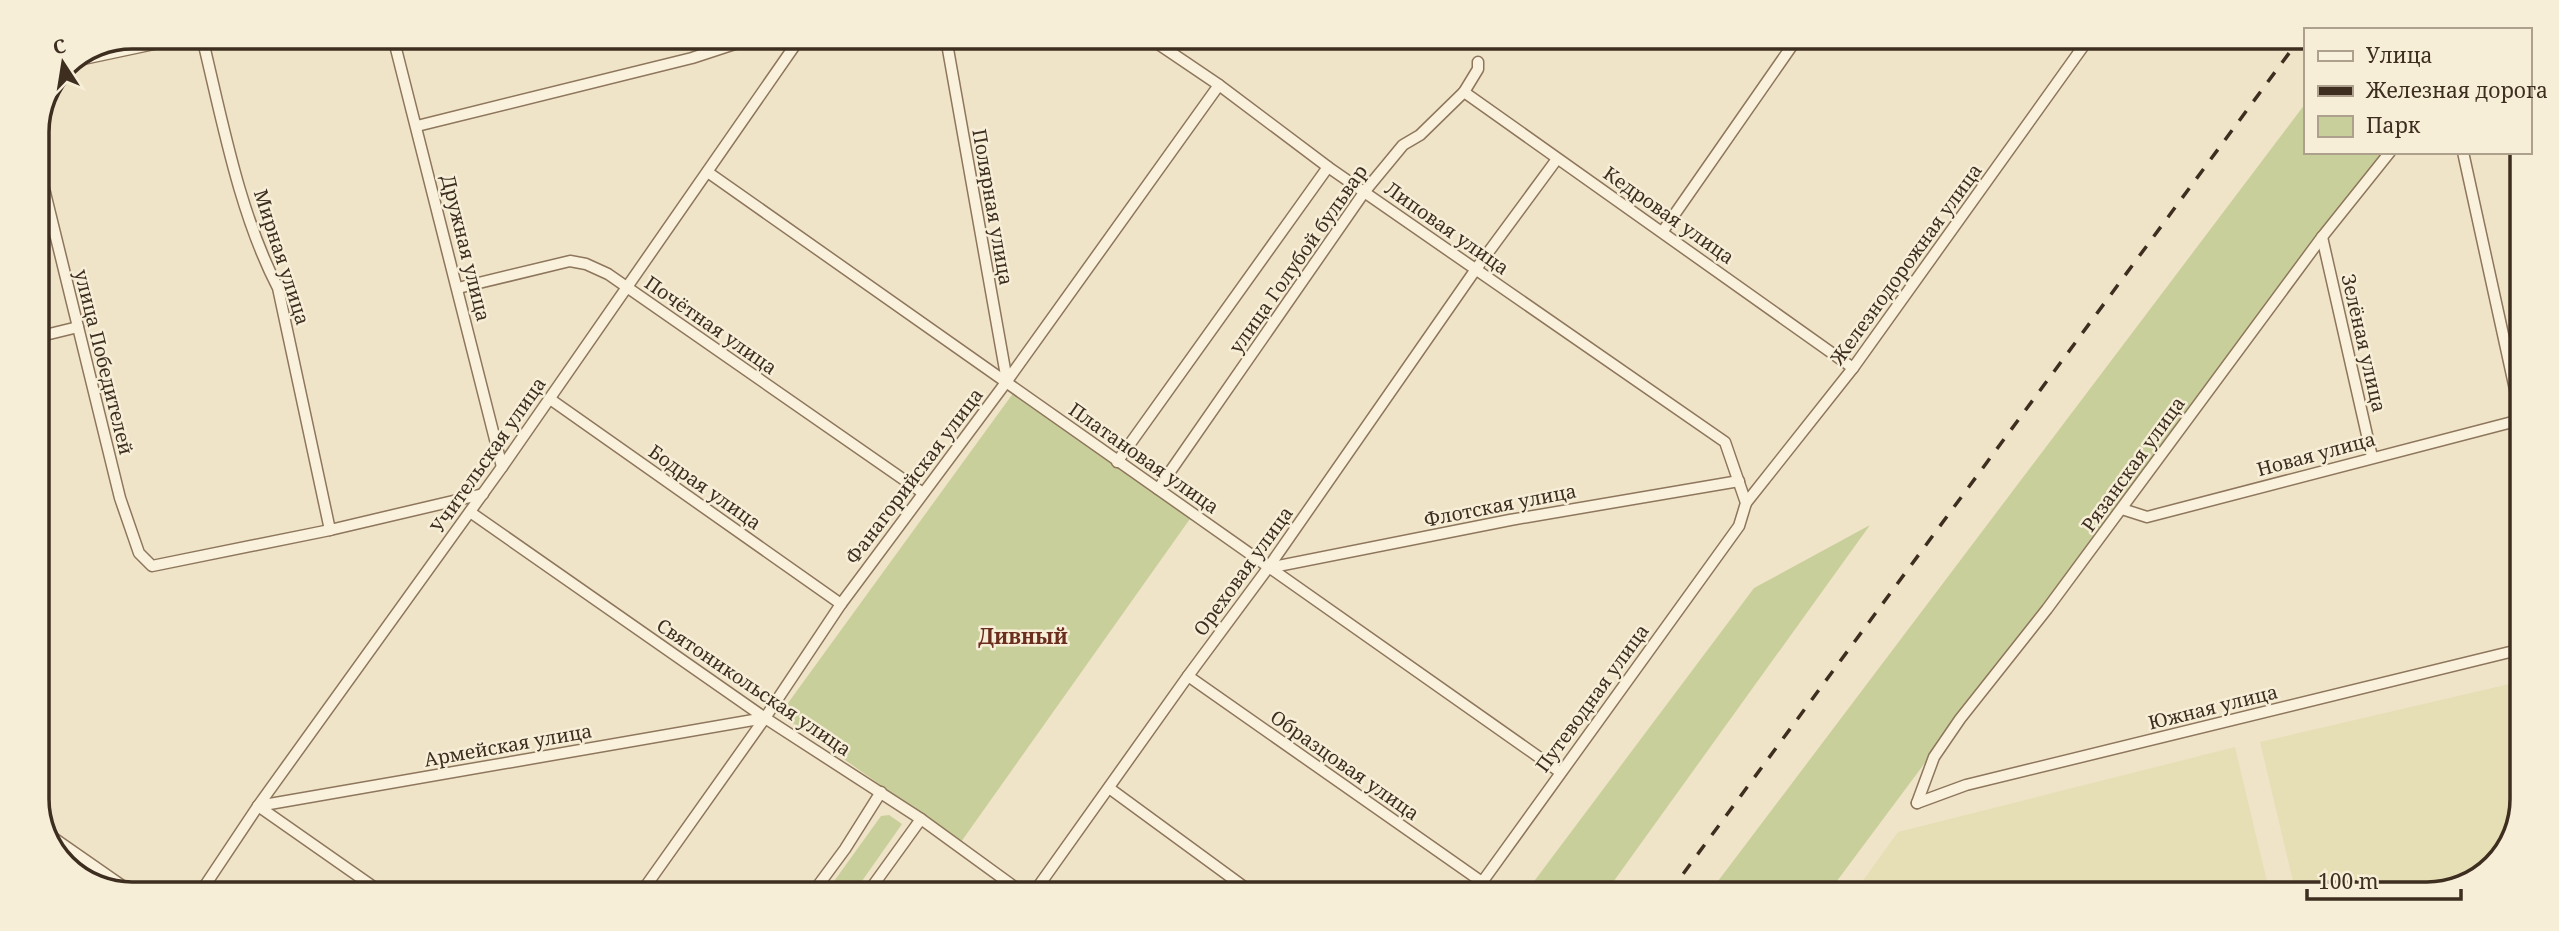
<svg xmlns="http://www.w3.org/2000/svg" width="2559" height="931" viewBox="0 0 2559 931" font-family="'Noto Serif',serif">
<style>
.farmland{fill:#e6deb5}
.green{fill:#c9cf9b}
.lines{fill:none;stroke-linecap:round;stroke-linejoin:round}
.minor-casing{stroke:#8d765c;stroke-width:13}
.minor{stroke:#faf1dc;stroke-width:10}
.rail{stroke:#3d2e20;stroke-width:3.5;stroke-dasharray:12 12;stroke-linecap:butt}
.labels{text-anchor:middle;stroke-width:5;stroke-linejoin:round;paint-order:stroke}
.street-label{font-size:19px;fill:#3d2e20;stroke:#f7eed8}
.neighbourhood-label{font-size:21px;font-weight:bold;fill:#6b2e1e;stroke:#f7eed8}
.rim{fill:none;stroke:#3d2e20;stroke-width:3.5}
</style>
<rect width="100%" height="100%" fill="#f0e4c8"/>
<!-- farmland -->
<g class="farmland">
<path d="M2518,682L2517,829L2485,875L2427,894H2296L2260,742Z"/>
<path d="M2235,747L2270,894L1854,893L1898,832Z"/>
</g>
<!-- green -->
<g class="green">
<path d="M2305,104V152H2385L2296,265L1828,893H1709Z"/>
<path d="M1014,392L1192,516L961,842L780,714Z"/>
<path d="M1870,525L1606,892H1526L1754,588Z"/>
<path d="M889,815L902,824L855,891H827L881,816Z"/>
</g>
<g class="lines">
<defs>
<g id="minor">
<path d="M202,37C222,119 239,213 278,288L330,530"/>
<path d="M393,37L502,467"/>
<path d="M946,38L1007,381"/>
<path d="M1151,39L1219,85L1328,167L1725,442L1746,503L1739,526L1475,892"/>
<path d="M74,61L187,37"/>
<path d="M1464,92L1853,368"/>
<path d="M417,126L692,58L753,38"/>
<path d="M2463,152L2520,412"/>
<path d="M37,160L120,498L139,553L152,566L330,530L483,494"/>
<path d="M709,173L1560,772"/>
<path d="M1663,231L1796,40"/>
<path d="M2322,237L2372,457"/>
<path d="M458,288L570,261L586,264L608,274L923,493"/>
<path d="M37,337L78,327"/>
<path d="M550,399L841,604"/>
<path d="M1117,462L1328,167"/>
<path d="M1158,489L1365,191L1403,145L1420,135L1464,92L1478,69V62"/>
<path d="M1746,503L1853,368L2087,41"/>
<path d="M2122,509L2147,517L2520,420"/>
<path d="M470,512L765,718L921,819L1020,891"/>
<path d="M1268,568L1510,520L1739,481"/>
<path d="M1188,676L1482,882"/>
<path d="M1109,788L1251,892"/>
<path d="M1917,803L1934,757L1960,719L2047,609L2322,237L2390,152"/>
<path d="M1917,803L1966,785L2518,650"/>
<path d="M258,806L765,718"/>
<path d="M258,806L378,890"/>
<path d="M48,834L127,889"/>
<path d="M202,890L258,806L502,467L800,38"/>
<path d="M643,890L765,718L841,604L1007,381L1219,85"/>
<path d="M814,891L845,849L881,792"/>
<path d="M869,891L921,819"/>
<path d="M1035,891L1188,676L1268,568L1476,269L1557,159"/>
</g>
</defs>
<!-- minor casing -->
<use href="#minor" class="minor-casing"/>
<!-- minor -->
<use href="#minor" class="minor"/>
<!-- rail -->
<path class="rail" d="M1669,893L2298,41"/>
</g>
<g class="labels">
<!-- street labels -->
<g class="street-label">
<text transform="translate(993 207) rotate(80)" y="7">Полярная улица</text>
<text transform="translate(1669 215) rotate(35)" y="7">Кедровая улица</text>
<text transform="translate(1447 228) rotate(35)" y="7">Липовая улица</text>
<text transform="translate(466 248) rotate(76)" y="7">Дружная улица</text>
<text transform="translate(282 257) rotate(72)" y="7">Мирная улица</text>
<text transform="translate(1298 259) rotate(-55)" y="7">улица Голубой бульвар</text>
<text transform="translate(1906 264) rotate(-54)" y="7">Железнодорожная улица</text>
<text transform="translate(711 325) rotate(35)" y="7">Почётная улица</text>
<text transform="translate(2364 343) rotate(77)" y="7">Зелёная улица</text>
<text transform="translate(104 362) rotate(76)" y="7">улица Победителей</text>
<text transform="translate(2316 454) rotate(-15)" y="7">Новая улица</text>
<text transform="translate(488 455) rotate(-55)" y="7">Учительская улица</text>
<text transform="translate(1144 458) rotate(35)" y="7">Платановая улица</text>
<text transform="translate(2133 464) rotate(-54)" y="7">Рязанская улица</text>
<text transform="translate(914 476) rotate(-53)" y="7">Фанагорийская улица</text>
<text transform="translate(705 487) rotate(35)" y="7">Бодрая улица</text>
<text transform="translate(1500 505) rotate(-11)" y="7">Флотская улица</text>
<text transform="translate(1243 571) rotate(-54)" y="7">Ореховая улица</text>
<text transform="translate(754 687) rotate(34)" y="7">Святоникольская улица</text>
<text transform="translate(1592 698) rotate(-54)" y="7">Путеводная улица</text>
<text transform="translate(2213 707) rotate(-14)" y="7">Южная улица</text>
<text transform="translate(508 745) rotate(-10)" y="7">Армейская улица</text>
<text transform="translate(1345 765) rotate(35)" y="7">Образцовая улица</text>
</g>
<!-- neighbourhood labels -->
<g class="neighbourhood-label">
<text x="1023" y="644">Дивный</text>
</g>
</g>
<!-- crop -->
<path d="M0 0H2559V931H0ZM132 49H2427A83 83 0 0 1 2510 132V799A83 83 0 0 1 2427 882H132A83 83 0 0 1 49 799V132A83 83 0 0 1 132 49Z" fill="#f7eed8" fill-rule="evenodd"/>
<path class="rim" d="M132 49H2427A83 83 0 0 1 2510 132V799A83 83 0 0 1 2427 882H132A83 83 0 0 1 49 799V132A83 83 0 0 1 132 49Z"/>
<!-- legend -->
<rect x="2304" y="28" width="228" height="126" fill="#f7eed8" stroke="#ada18e" stroke-width="2"/>
<rect x="2318" y="51" width="35" height="10" fill="#faf1dc" stroke="#ada18e" stroke-width="2"/>
<text x="2366" y="63" font-size="21" fill="#3d2e20">Улица</text>
<rect x="2318" y="86" width="35" height="10" fill="#3d2e20" stroke="#ada18e" stroke-width="2"/>
<text x="2366" y="98" font-size="21" fill="#3d2e20">Железная дорога</text>
<rect x="2318" y="116" width="35" height="21" fill="#c9cf9b" stroke="#ada18e" stroke-width="2"/>
<text x="2366" y="133" font-size="21" fill="#3d2e20">Парк</text>
<!-- north arrow -->
<g transform="translate(63 63) rotate(348)" stroke="#f7eed8" stroke-width="5" paint-order="stroke">
<path d="M0-5L12 26L0 18L-12 26Z" fill="#3d2e20"/>
<text y="-10" font-size="19" font-weight="bold" text-anchor="middle" fill="#3d2e20">С</text>
</g>
<!-- scale -->
<path d="M2307 889v10h154v-10" fill="none" stroke="#3d2e20" stroke-width="3.5"/>
<text x="2318" y="889" font-size="21" fill="#3d2e20" stroke="#f7eed8" stroke-width="5" paint-order="stroke">100 m</text>
</svg>
